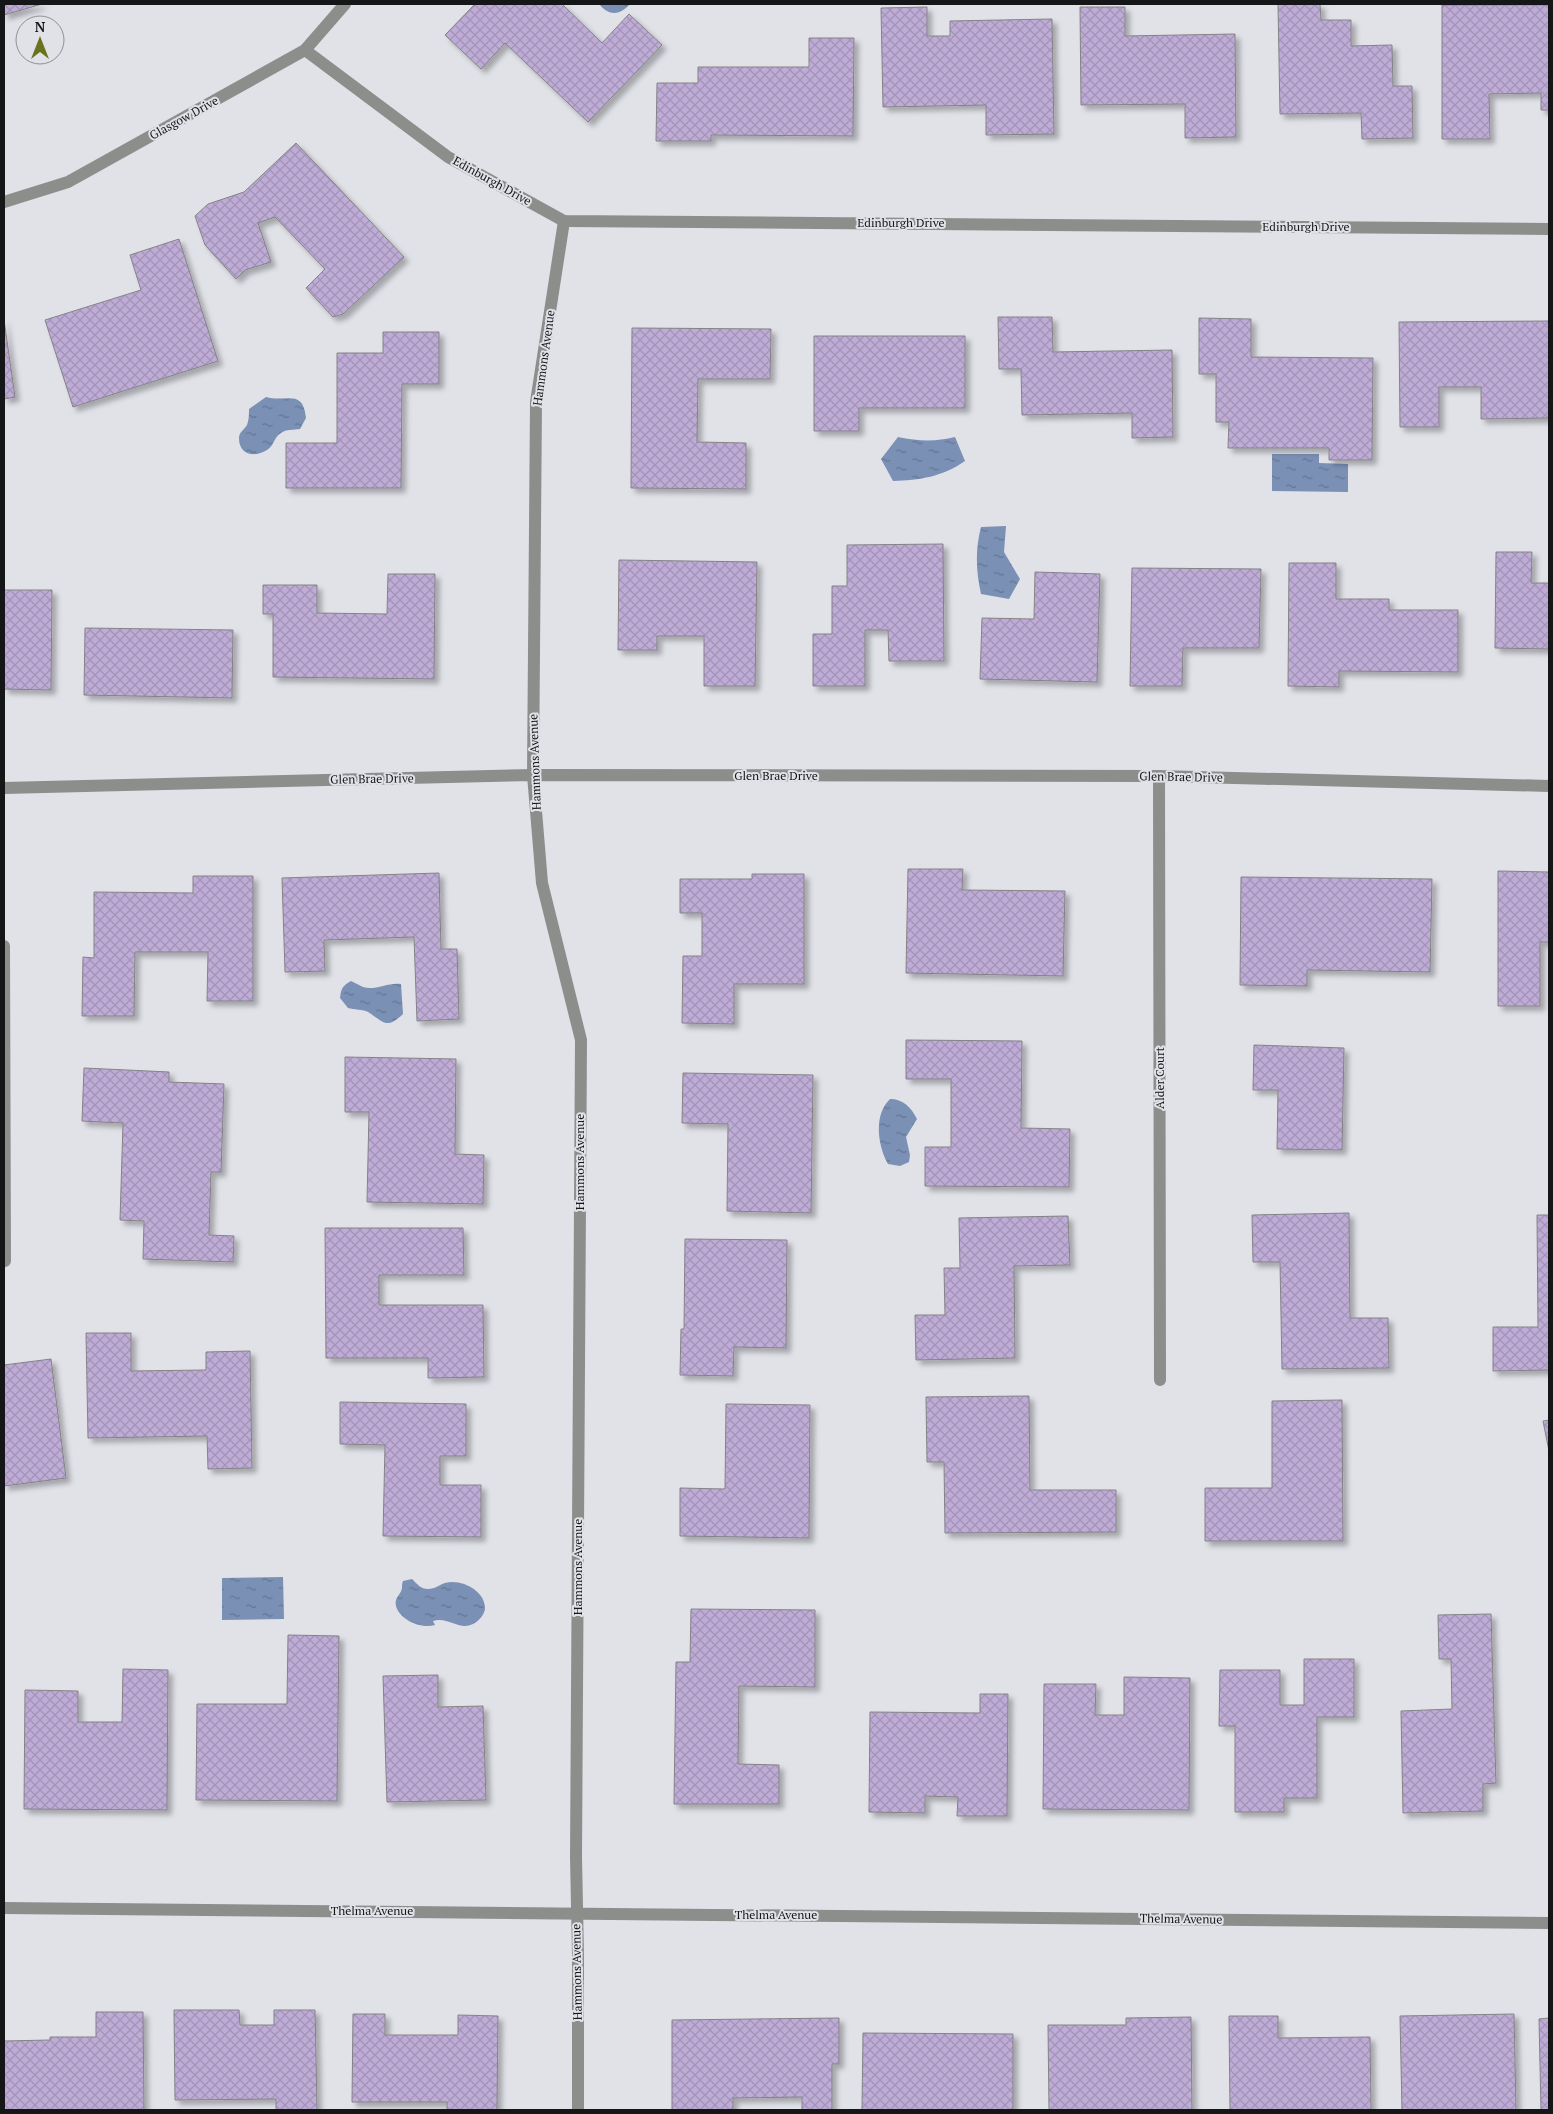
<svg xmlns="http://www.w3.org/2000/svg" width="1553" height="2114" viewBox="0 0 1553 2114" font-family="'PT Serif',serif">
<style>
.water{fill:url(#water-ripples)}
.building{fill:url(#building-cross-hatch);stroke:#848287;filter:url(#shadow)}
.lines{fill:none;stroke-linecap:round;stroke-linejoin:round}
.minor{stroke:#8c8e8c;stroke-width:12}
.labels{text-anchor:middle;stroke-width:4;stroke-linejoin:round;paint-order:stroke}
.street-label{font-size:12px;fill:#151618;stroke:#e0e2e8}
</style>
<defs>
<pattern id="water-ripples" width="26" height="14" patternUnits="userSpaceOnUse" patternTransform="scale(1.25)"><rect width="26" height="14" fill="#7b90b5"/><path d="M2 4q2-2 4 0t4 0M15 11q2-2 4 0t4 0" fill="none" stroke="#647592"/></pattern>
<pattern id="building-cross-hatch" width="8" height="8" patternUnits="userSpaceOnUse" patternTransform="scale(1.25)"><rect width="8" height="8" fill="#beacd6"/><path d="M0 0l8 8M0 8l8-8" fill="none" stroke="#a293b7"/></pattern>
<filter id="shadow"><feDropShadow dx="4.5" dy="4.5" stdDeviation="2.5" flood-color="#0004"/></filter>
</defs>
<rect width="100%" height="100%" fill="#e0e2e8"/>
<!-- water -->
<g class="water">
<path d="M599,4H630C619,16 609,16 599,4Z"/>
<path d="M266,397C286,403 303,388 306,418L300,429C294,430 286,429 281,433C274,437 274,446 267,450C254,458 239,455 239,438C239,432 244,430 247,425C249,420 249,414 249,409Z"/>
<path d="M898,437C918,441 935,442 955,437L965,461C942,477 920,480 893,481L881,459Z"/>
<path d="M1272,454H1319V463L1348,464V492L1272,491Z"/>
<path d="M1006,526L1004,552L1020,579L1009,599L981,594C976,571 975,550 981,527Z"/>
<path d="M351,981C355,983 359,985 363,987C375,991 388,982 401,984L403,1014C386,1030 384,1022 368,1012C363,1009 354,1010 348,1008L340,998C341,989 342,986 351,981Z"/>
<path d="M890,1099C903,1099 911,1107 917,1119L906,1137L910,1155L909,1162L900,1166L888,1164C878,1146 873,1115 890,1099Z"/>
<path d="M283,1577L284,1619L222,1620V1578Z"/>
<path d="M412,1579C417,1584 421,1589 428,1589C435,1589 439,1585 445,1583C461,1578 486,1591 485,1609C484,1615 479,1621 473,1624C459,1631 448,1616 433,1621L435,1625C423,1629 400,1621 396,1606C394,1597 401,1595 402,1588C402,1586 402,1583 403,1581Z"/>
</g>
<!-- building -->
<g class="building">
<path d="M4,4H42L4,15Z"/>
<path d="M475,4H562L602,43L629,14L662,45L588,122L505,43L481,69L445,35Z"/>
<path d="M1278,4H1320L1321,20H1351V46L1392,45L1393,86H1412L1413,138L1362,139L1361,113L1280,114Z"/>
<path d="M1442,5H1549V110H1541V93L1489,94L1490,139H1442Z"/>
<path d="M927,7V36H950V21L1052,19L1054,134L986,135V105L883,107L881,8Z"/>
<path d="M1080,7H1125V36L1235,34L1236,137L1185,138V104L1081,105Z"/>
<path d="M809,38H854L853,136L711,135V141H656L657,83H698V67H809Z"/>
<path d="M296,143L404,257L343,314L333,317L306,288L325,269L275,217L258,223L271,262L245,270L236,279L205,245L195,216L208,204L244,192Z"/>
<path d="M179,239L218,361L73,407L45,320L141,290L130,255Z"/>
<path d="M998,317H1052L1053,352L1172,350L1173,437L1132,438V413L1022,415L1021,369H999Z"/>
<path d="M1199,318L1251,319V357L1373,358L1372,460H1329V448H1228L1229,422H1216V374H1199Z"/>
<path d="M4,320L15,397L4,399Z"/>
<path d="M1549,321V418L1481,419V387H1439V427H1400L1399,322Z"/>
<path d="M632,328L771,329L770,379H698L697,442L746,443V489L631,488Z"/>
<path d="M383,332H439V384H402L401,488H286V443H337V353H383Z"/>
<path d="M814,336H965V408H859V431H814Z"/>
<path d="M943,544L944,661H889L888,630H865V686H813V634H832V586H847V545Z"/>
<path d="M1496,552H1532L1531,583H1549V649L1495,648Z"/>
<path d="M619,560L757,562L755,686H704V636H657V650H618Z"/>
<path d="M1289,563H1336V599H1389V610H1458V672L1339,671V687L1288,686Z"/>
<path d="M1132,568L1261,569L1259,648H1183L1182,686H1130Z"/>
<path d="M1035,572L1100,574L1097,682L980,679L982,618L1034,619Z"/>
<path d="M388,574H435L434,679L273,677V614H263V585H317V613L387,614Z"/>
<path d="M4,590H52L51,690L4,689Z"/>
<path d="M85,628L233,630L232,698L84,695Z"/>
<path d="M908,869H963L962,890L1065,891L1063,976L906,973Z"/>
<path d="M1498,871L1549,872V942H1540V1006H1498Z"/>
<path d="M439,873L441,949H457L459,1019L417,1021L414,937L324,940L325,971L285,972L282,878Z"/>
<path d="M752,874H804V984H734V1024L682,1023L683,956H702V913H680V879H752Z"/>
<path d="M193,876H253V1001H207L208,952H135L134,1016H82L83,957L94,958V892L193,893Z"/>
<path d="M1241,877L1432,879L1430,972L1307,970V986L1240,985Z"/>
<path d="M906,1040L1022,1041L1021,1128L1070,1129L1069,1187L925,1186V1147H951V1079H906Z"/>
<path d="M1254,1045L1344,1048L1342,1150L1277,1149L1278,1090H1253Z"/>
<path d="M345,1057L456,1059L455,1154L484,1155L483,1204L367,1202L369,1112H345Z"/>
<path d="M84,1068L169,1072V1082L224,1084L221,1172H211L209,1235L234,1236L233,1262L143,1259L144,1221L120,1220L123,1123L82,1121Z"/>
<path d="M683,1073L813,1075L811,1213L727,1211L728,1124L682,1123Z"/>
<path d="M1349,1213L1350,1318H1388L1389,1368L1282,1369L1280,1262H1253L1252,1215Z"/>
<path d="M1537,1215H1549V1370L1493,1371V1327H1538Z"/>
<path d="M1068,1216L1070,1265L1014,1266L1015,1358L916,1360L915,1315H945L944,1268H960L959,1218Z"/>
<path d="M325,1228H463L464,1275H379V1305H483L484,1377L428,1378V1358H326Z"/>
<path d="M685,1239L787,1240L786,1348L734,1347L733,1376L680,1375L681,1329H684Z"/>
<path d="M86,1333H131V1371L206,1370V1352L250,1351L252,1468L208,1469L207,1436L88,1438Z"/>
<path d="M51,1359L66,1478L4,1486V1365Z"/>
<path d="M1029,1396L1030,1490H1116V1532L945,1533L944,1462H927L926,1397Z"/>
<path d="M1342,1400L1343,1541H1205V1488H1272V1401Z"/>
<path d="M340,1402L466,1404V1456H440V1485H481V1537L383,1536L385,1445L340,1444Z"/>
<path d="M726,1404L810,1405L809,1538L680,1536V1488L725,1489Z"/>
<path d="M1549,1420V1451L1543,1421Z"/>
<path d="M691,1609L815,1610V1687L739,1686L738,1764L779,1765V1804H674L676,1662H690Z"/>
<path d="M1491,1614L1496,1783L1483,1784V1811L1403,1813L1401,1711L1452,1709L1451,1659H1439L1438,1615Z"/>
<path d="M288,1635L339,1636L337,1801L196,1800L197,1704H287Z"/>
<path d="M1304,1659H1354V1717H1317V1798H1284V1812H1235V1726H1219L1220,1670H1280V1705H1304Z"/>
<path d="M123,1669L168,1670L167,1810L24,1809L25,1690L78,1691V1722H122Z"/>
<path d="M438,1675V1707L483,1706L486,1800L387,1802L383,1676Z"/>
<path d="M1124,1677L1190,1678L1189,1810L1043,1809L1044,1684H1096L1095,1715H1124Z"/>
<path d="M980,1694H1008L1007,1816H957L958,1797L925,1796V1813L869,1812L870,1712L980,1713Z"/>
<path d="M174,2010H239L240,2025H274V2010H315L317,2110H276V2099L175,2100Z"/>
<path d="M96,2012H143L144,2110H4V2041L50,2040V2037H96Z"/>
<path d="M353,2014H385V2035H458V2015L498,2016L497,2110H447V2102H352Z"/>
<path d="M1514,2014L1516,2110H1402L1400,2016Z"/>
<path d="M1229,2016H1278V2038L1370,2037L1371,2110H1230Z"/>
<path d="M1191,2017L1192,2110H1049L1048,2025H1126V2018Z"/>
<path d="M839,2018V2064H832V2110H802V2097L733,2098V2110H672V2020Z"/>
<path d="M1549,2018V2110H1541L1539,2019Z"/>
<path d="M863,2033L1013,2034V2110H862Z"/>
</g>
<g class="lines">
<!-- minor -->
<g class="minor">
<path d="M305,50L448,157L564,221L1549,229"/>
<path d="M4,202L68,182L305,50L345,4"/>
<path d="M564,221L536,402L533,775L542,883L581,1040L576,1857L578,1955V2110"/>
<path d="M1159,776L1160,1380"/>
<path d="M4,788L533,775L1159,776L1549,786"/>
<path d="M4,946L5,1261"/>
<path d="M4,1908L1549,1923"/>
</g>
</g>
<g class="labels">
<!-- street labels -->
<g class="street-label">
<text transform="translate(184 118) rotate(-29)" y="4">Glasgow Drive</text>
<text transform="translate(492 181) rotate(29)" y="4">Edinburgh Drive</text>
<text x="901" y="227">Edinburgh Drive</text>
<text x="1306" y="231">Edinburgh Drive</text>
<text transform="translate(544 358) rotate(-82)" y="4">Hammons Avenue</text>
<text transform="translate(535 762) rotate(-92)" y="4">Hammons Avenue</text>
<text x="776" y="780">Glen Brae Drive</text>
<text transform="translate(1181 777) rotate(1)" y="4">Glen Brae Drive</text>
<text transform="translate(372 779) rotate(-1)" y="4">Glen Brae Drive</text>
<text transform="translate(1160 1078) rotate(-90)" y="4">Alder Court</text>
<text transform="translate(580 1162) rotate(-90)" y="4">Hammons Avenue</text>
<text transform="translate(578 1567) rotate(-90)" y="4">Hammons Avenue</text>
<text x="372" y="1915">Thelma Avenue</text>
<text x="776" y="1919">Thelma Avenue</text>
<text transform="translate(1181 1919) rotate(1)" y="4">Thelma Avenue</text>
<text transform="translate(577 1972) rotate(-91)" y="4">Hammons Avenue</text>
</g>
</g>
<!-- border -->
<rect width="1553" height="2114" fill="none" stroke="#151618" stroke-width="10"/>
<!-- north arrow -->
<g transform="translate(40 40)"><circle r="24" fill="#e0e2e8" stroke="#8f9095"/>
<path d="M0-4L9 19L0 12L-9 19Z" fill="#69731d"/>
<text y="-8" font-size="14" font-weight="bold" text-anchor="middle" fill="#151618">N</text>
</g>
</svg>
